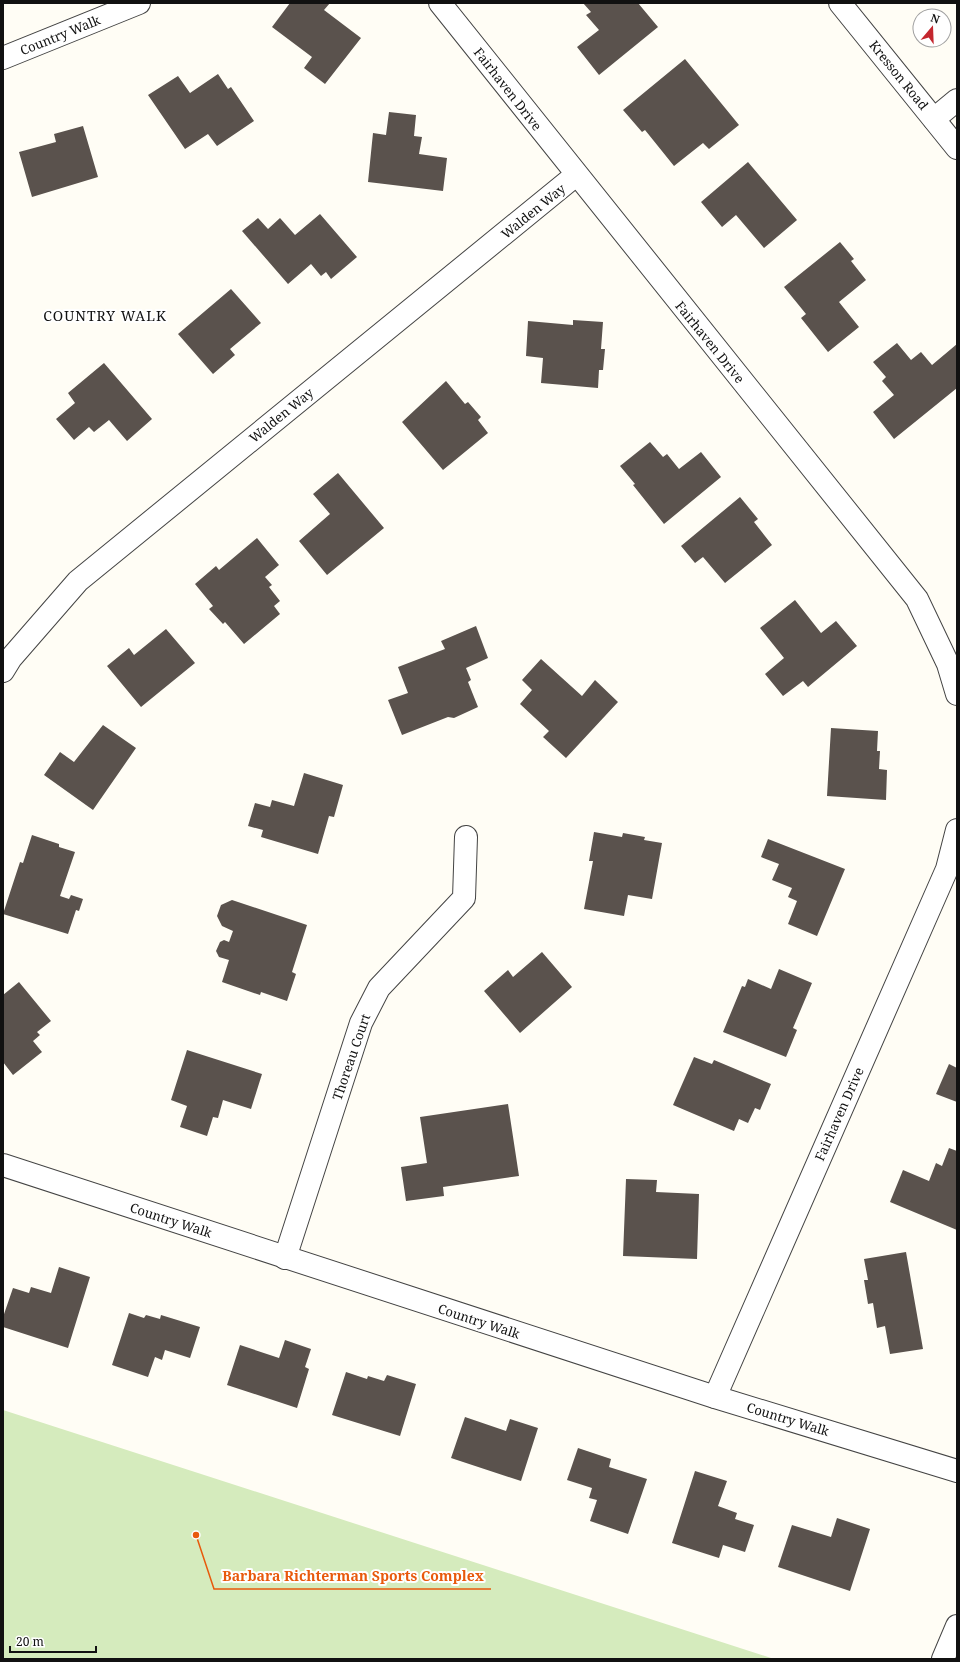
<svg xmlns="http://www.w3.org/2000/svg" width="960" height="1662" viewBox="0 0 960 1662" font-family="'Noto Serif',serif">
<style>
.green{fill:#d5ebbd}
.building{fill:#5a524d}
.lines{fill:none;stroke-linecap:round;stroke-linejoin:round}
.minor-casing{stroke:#444;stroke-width:24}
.tertiary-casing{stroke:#444;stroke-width:24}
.minor{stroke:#fff;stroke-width:22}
.tertiary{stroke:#fff;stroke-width:22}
.labels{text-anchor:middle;stroke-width:4;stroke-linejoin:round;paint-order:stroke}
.street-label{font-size:13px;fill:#111;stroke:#fff}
.neighbourhood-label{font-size:14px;letter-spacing:1px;fill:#111;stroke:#fff}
.leader{fill:none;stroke:#e8590c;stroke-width:1.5}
.callout-dot{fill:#e8590c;stroke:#fff;stroke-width:1.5}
.callout-label{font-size:14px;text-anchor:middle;font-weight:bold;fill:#e8590c;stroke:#fff;stroke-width:4;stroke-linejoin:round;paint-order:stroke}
</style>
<rect width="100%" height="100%" fill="#fffdf5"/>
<!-- green -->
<path class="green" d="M3,1410L774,1659H3Z"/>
<!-- building -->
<g class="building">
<path d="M290,3H330L324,10L361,38L325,84L304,68L312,57L272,27Z"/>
<path d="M583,3H638L658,27L599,75L577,47L599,30L586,15L591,12Z"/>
<path d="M685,59L739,125L709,149L703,143L674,166L645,130L642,132L623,110Z"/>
<path d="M218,74L228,89L231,87L254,121L217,146L208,134L185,149L148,95L178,76L190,93Z"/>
<path d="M389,112L416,115L414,136L422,137L419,154L447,158L443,191L368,182L373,133L386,135Z"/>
<path d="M83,126L98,177L32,197L19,152L56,142L54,134Z"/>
<path d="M748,162L797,220L764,248L736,215L722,227L701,202Z"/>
<path d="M320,214L357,257L331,279L326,272L321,276L311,264L288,284L242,231L258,218L268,229L280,218L295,235Z"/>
<path d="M840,242L854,259L851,261L866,280L839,302L859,327L828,352L801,318L806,314L784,287Z"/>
<path d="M231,289L261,323L230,349L235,355L213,374L178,334Z"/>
<path d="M573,320L603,322L601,349H605L603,370H599L598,388L541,383L543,358L526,356L528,321L573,325Z"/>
<path d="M897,343L911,360L921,352L932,365L957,344V388L894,439L873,412L894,395L882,381L886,377L873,362Z"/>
<path d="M104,363L152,419L127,441L109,420L94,432L89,427L74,440L56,419L75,403L68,393Z"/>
<path d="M446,381L465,404L468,402L481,417L478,420L488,433L443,470L402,422Z"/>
<path d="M650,442L663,457L667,454L679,469L701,452L721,477L664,524L633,485L635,484L620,466Z"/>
<path d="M338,473L384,528L327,575L299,541L330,514L313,494Z"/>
<path d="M740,497L758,519L754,522L772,545L725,583L703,557L695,563L681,546Z"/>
<path d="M257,538L279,565L265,577L272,585L269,587L280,601L274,606L280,614L244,644L225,622L223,624L209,609L213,606L195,584L216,566L219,570Z"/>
<path d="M795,600L821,633L836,621L857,646L808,687L803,681L783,696L765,674L784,658L760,628Z"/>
<path d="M476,626L488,658L466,668L471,680L468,682L478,707L454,718L448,717L402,735L388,700L408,693L398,667L445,649L441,641Z"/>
<path d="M166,629L195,663L141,707L107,666L129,648L134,655Z"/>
<path d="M541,659L582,696L595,680L618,702L566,758L543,737L549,731L520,704L532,690L522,680Z"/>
<path d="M103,725L136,748L93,810L44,775L60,752L74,762Z"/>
<path d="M831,728L878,731L877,751H880L879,769L887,770L886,800L827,796Z"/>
<path d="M304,773L343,785L334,817L329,816L318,854L261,837L263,830L248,826L255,803L270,807L272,800L294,806Z"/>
<path d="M594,832L622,837L623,833L645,837L644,840L662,843L652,899L628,895L624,916L584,909L593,861H589Z"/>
<path d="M32,835L59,844V847L75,852L60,896L69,899L71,895L83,899L79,911L76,910L68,934L3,914L20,862L23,863Z"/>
<path d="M768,839L845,869L817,936L788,924L797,901L788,897L792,888L772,880L779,864L761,857Z"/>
<path d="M232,900L307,925L292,972L296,974L287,1001L261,992L260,995L222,982L229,960L219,957L216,951L220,942L224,940L229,942L233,931L222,926L217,916L221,905Z"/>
<path d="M542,952L572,987L520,1033L484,991L508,970L513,977Z"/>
<path d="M779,969L812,983L793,1028L797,1030L786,1057L723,1032L742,986L745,987L748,979L771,989Z"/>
<path d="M19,982L51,1021L37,1032L40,1035L33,1041L42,1052L13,1075L3,1062V995Z"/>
<path d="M187,1050L262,1074L251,1109L223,1100L218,1118L213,1117L207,1136L180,1127L187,1106L171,1100Z"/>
<path d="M694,1057L712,1064L714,1060L771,1084L760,1110L755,1108L748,1123L739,1119L734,1131L673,1105Z"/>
<path d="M949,1064L957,1068V1102L936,1094Z"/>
<path d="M508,1104L519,1176L443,1187L444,1196L406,1201L401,1167L427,1163L420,1117Z"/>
<path d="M949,1148L957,1151V1230L890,1202L903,1170L929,1181L936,1163L942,1166Z"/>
<path d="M626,1179L657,1180L656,1192L699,1194L697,1259L623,1256Z"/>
<path d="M906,1252L923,1349L890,1354L885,1326L877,1328L873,1303L868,1304L864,1280H868L864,1259Z"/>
<path d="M59,1267L90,1277L68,1348L3,1327V1317L13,1288L29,1293L31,1287L51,1293Z"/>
<path d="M129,1313L144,1318L146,1315L160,1319L161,1315L200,1327L190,1358L165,1350L162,1360L155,1357L148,1377L112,1365Z"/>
<path d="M285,1340L311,1349L305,1367L309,1369L297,1408L227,1385L240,1345L279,1358Z"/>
<path d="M346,1372L367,1379L368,1376L384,1381L387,1375L416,1384L400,1436L332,1415Z"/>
<path d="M465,1417L506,1431L510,1419L538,1428L521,1481L451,1458Z"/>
<path d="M578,1448L611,1459L609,1467L647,1479L628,1534L590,1521L597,1500L589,1498L592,1488L567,1480Z"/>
<path d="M695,1471L727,1481L718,1506L737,1513L735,1519L754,1525L745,1552L723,1545L719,1558L672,1543Z"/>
<path d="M837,1518L870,1529L850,1591L778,1567L792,1525L831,1537Z"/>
</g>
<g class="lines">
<defs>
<g id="minor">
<path d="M440,3L917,599L948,664L957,694"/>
<path d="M3,58L139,3"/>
<path d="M934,119L957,100"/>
<path d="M3,671L11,658L78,581L576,175"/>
<path d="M3,1165L715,1397L957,1471"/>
<path d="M285,1258L361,1023L379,988L464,898L466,837"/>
<path d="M715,1397L947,869L957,830"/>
</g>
<g id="tertiary">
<path d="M840,3L957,148"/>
<path d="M943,1659L957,1626"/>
</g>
</defs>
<!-- minor casing -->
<use href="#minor" class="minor-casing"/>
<!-- tertiary casing -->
<use href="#tertiary" class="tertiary-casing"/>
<!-- minor -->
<use href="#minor" class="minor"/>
<!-- tertiary -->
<use href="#tertiary" class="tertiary"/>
</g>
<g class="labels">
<!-- street labels -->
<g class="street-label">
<text transform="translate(60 35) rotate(-22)" y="5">Country Walk</text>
<text transform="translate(899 75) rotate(51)" y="5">Kresson Road</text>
<text transform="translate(508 89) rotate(52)" y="5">Fairhaven Drive</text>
<text transform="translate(533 211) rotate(-39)" y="5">Walden Way</text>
<text transform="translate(710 342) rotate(51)" y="5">Fairhaven Drive</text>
<text transform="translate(281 415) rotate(-39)" y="5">Walden Way</text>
<text transform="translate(351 1057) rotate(-71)" y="5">Thoreau Court</text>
<text transform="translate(839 1114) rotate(-66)" y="5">Fairhaven Drive</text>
<text transform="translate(171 1220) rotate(18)" y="5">Country Walk</text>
<text transform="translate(479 1321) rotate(18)" y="5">Country Walk</text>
<text transform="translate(788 1419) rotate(17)" y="5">Country Walk</text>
</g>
<!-- neighbourhood labels -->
<g class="neighbourhood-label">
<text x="105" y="321">COUNTRY WALK</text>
</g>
</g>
<!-- callouts -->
<path class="leader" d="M196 1535L214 1589H491"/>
<circle class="callout-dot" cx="196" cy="1535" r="4"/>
<g class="callout-label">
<text x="353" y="1581">Barbara Richterman Sports Complex</text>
</g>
<!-- border -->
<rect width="960" height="1662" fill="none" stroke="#111111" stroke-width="8"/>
<!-- north arrow -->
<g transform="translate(932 28) rotate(19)"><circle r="19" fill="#ffffff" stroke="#a0a0a0"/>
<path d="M0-3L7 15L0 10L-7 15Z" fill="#c4262e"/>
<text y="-6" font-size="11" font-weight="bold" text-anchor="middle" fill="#111111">N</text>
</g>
<!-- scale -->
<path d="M10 1646v6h86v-6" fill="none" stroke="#111111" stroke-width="2"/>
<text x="16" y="1646" font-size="12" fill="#111111" stroke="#ffffff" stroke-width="3" paint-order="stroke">20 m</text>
</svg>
